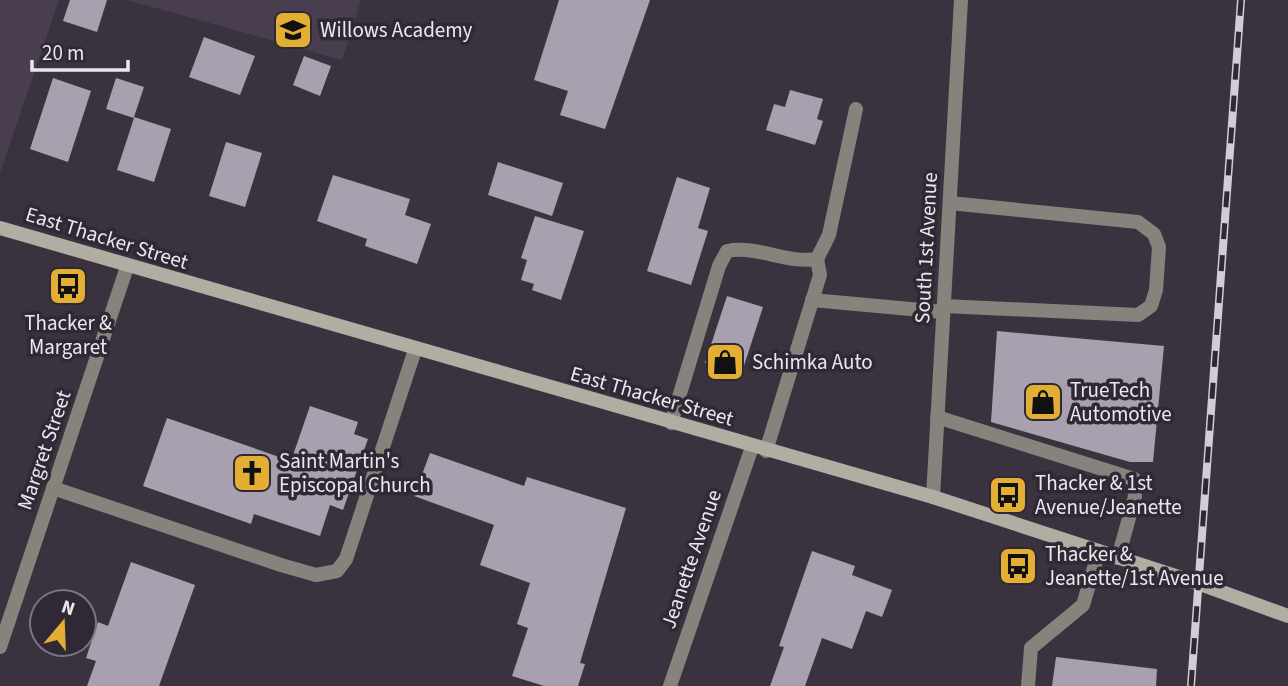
<svg xmlns="http://www.w3.org/2000/svg" width="1288" height="686" viewBox="0 0 1288 686" font-family="'Source Sans 3',sans-serif">
<style>
.built{fill:#483e4f}
.building{fill:#a8a0ae}
.lines{fill:none;stroke-linecap:round;stroke-linejoin:round}
.lane{stroke:#86827c;stroke-width:14}
.street{stroke:#86827c;stroke-width:14}
.secondary{stroke:#b2ada3;stroke-width:14}
.rail-casing{stroke:#d1cdd5;stroke-width:8}
.rail{stroke:#302935;stroke-width:5;stroke-dasharray:16;stroke-linecap:butt}
.labels{text-anchor:middle;stroke-width:7;stroke-linejoin:round;paint-order:stroke}
.poi-label{font-size:21px;fill:#ebe7ef;stroke:#302935;text-anchor:start}
.street-label{font-size:21px;fill:#ebe7ef;stroke:#302935}
</style>
<rect width="100%" height="100%" fill="#3a333f"/>
<!-- built -->
<g class="built">
<path d="M0,0H59L0,173Z"/>
<path d="M127,0H361L342,60Z"/>
</g>
<!-- building -->
<g class="building">
<path d="M70,0H107L97,32L63,21Z"/>
<path d="M559,0H650L605,129L560,115L568,91L534,80Z"/>
<path d="M204,37L255,56L240,95L189,77Z"/>
<path d="M304,56L331,66L320,96L293,85Z"/>
<path d="M53,78L91,91L68,162L30,149Z"/>
<path d="M116,78L144,87L134,117L171,129L154,182L117,170L134,118L106,109Z"/>
<path d="M790,90L823,99L817,119L823,121L815,145L766,130L774,104L785,107Z"/>
<path d="M226,142L262,153L245,207L209,196Z"/>
<path d="M498,162L563,183L552,216L488,195Z"/>
<path d="M333,175L410,199L405,215L431,224L417,264L365,246L367,239L317,221Z"/>
<path d="M677,177L710,188L698,228L708,231L691,285L647,271Z"/>
<path d="M535,216L584,231L561,300L532,290L534,284L521,280L527,260L521,258Z"/>
<path d="M727,296L763,307L741,375L705,363Z"/>
<path d="M997,331L1164,346L1153,462H1130L991,422Z"/>
<path d="M310,406L358,422L354,434L368,439L343,510L330,505L320,536L254,514L251,524L143,486L167,418L291,461Z"/>
<path d="M430,453L524,486L527,477L626,508L580,663L585,664L578,686H544L512,676L528,628L517,624L530,583L480,565L494,525L414,496Z"/>
<path d="M812,551L855,566L852,575L892,590L882,617L866,611L852,649L822,638L805,686H770L784,647L779,646Z"/>
<path d="M131,562L195,585L159,686H87L96,661L86,658L98,622L108,626Z"/>
<path d="M1056,657L1157,669L1156,686H1052Z"/>
</g>
<g class="lines">
<!-- lane -->
<g class="lane">
<path d="M812,300L943,312"/>
<path d="M944,306L1138,315L1151,306L1156,290L1159,247L1154,234L1138,222L950,203"/>
<path d="M937,417L1134,479L1135,496L1118,558"/>
<path d="M671,423L719,266L727,251C758,245 786,264 817,259L829,235L856,109"/>
<path d="M766,451L820,275L817,259"/>
<path d="M53,488L281,565L316,575L337,571L346,559L415,350"/>
<path d="M1028,686L1031,648L1083,605L1099,551"/>
</g>
<!-- street -->
<g class="street">
<path d="M933,497L961,0"/>
<path d="M0,647L127,267"/>
<path d="M670,686L752,447"/>
</g>
<!-- secondary -->
<path class="secondary" d="M0,228L933,497L1200,584L1288,616"/>
<defs>
<path id="rail" d="M1191,686L1241,0"/>
</defs>
<!-- rail casing -->
<use href="#rail" class="rail-casing"/>
<!-- rail -->
<use href="#rail" class="rail"/>
</g>
<!-- icons -->
<defs>
<symbol id="school-square" viewBox="-11 -11 22 22"><rect x="-9" y="-9" width="18" height="18" rx="4" fill="#e2af34" stroke="#302935"/><path d="M0-5L7-2L0 1L-7-2ZM-4 1L0 2.5L4 1V4Q0 6-4 4Z" fill="#111"/></symbol>
<symbol id="bus-square" viewBox="-11 -11 22 22"><rect x="-9" y="-9" width="18" height="18" rx="4" fill="#e2af34" stroke="#302935"/><path d="M-5-6H5V4H4V6H2V4H-2V6H-4V4H-5ZM-3.5-4V0h7V-4ZM-3.5 1.2v1.5H-2V1.2ZM2 1.2v1.5H3.5V1.2Z" fill="#111"/></symbol>
<symbol id="shop-square" viewBox="-11 -11 22 22"><rect x="-9" y="-9" width="18" height="18" rx="4" fill="#e2af34" stroke="#302935"/><path d="M-5-2.5h2.3a2.7 3.5 0 0 1 5.4 0H5L5.5 6h-11ZM-1.5-2.5h3a1.5 2.3 0 0 0-3 0Z" fill="#111"/></symbol>
<symbol id="church-square" viewBox="-11 -11 22 22"><rect x="-9" y="-9" width="18" height="18" rx="4" fill="#e2af34" stroke="#302935"/><path d="M-1.2-6h2.4v3.5h3.3v2.4h-3.3V6h-2.4V-.1h-3.3v-2.4h3.3Z" fill="#111"/></symbol>
</defs>
<g fill-rule="evenodd">
<use href="#school-square" x="271" y="8" width="44" height="44"/>
<use href="#bus-square" x="46" y="264" width="44" height="44"/>
<use href="#shop-square" x="703" y="340" width="44" height="44"/>
<use href="#shop-square" x="1021" y="380" width="44" height="44"/>
<use href="#church-square" x="230" y="451" width="44" height="44"/>
<use href="#bus-square" x="986" y="473" width="44" height="44"/>
<use href="#bus-square" x="996" y="544" width="44" height="44"/>
</g>
<g class="labels">
<!-- poi labels -->
<g class="poi-label">
<text x="320" y="37">Willows Academy</text>
<text x="68" y="330" text-anchor="middle">Thacker &amp;<tspan x="68" dy="24">Margaret</tspan></text>
<text x="752" y="369">Schimka Auto</text>
<text x="1070" y="397">TrueTech<tspan x="1070" dy="24">Automotive</tspan></text>
<text x="279" y="468">Saint Martin's<tspan x="279" dy="24">Episcopal Church</tspan></text>
<text x="1035" y="490">Thacker &amp; 1st<tspan x="1035" dy="24">Avenue/Jeanette</tspan></text>
<text x="1045" y="561">Thacker &amp;<tspan x="1045" dy="24">Jeanette/1st Avenue</tspan></text>
</g>
<!-- street labels -->
<g class="street-label">
<text transform="translate(107 238) rotate(17)" y="7">East Thacker Street</text>
<text transform="translate(926 248) rotate(-87)" y="7">South 1st Avenue</text>
<text transform="translate(652 396) rotate(16)" y="7">East Thacker Street</text>
<text transform="translate(44 450) rotate(-71)" y="7">Margret Street</text>
<text transform="translate(691 559) rotate(-71)" y="7">Jeanette Avenue</text>
</g>
</g>
<!-- north arrow -->
<g transform="translate(63 623) rotate(19)"><circle r="33" fill="#302935" stroke="#7b757f" stroke-width="2"/>
<path d="M0-5L12 26L0 18L-12 26Z" fill="#e2af34"/>
<text y="-10" font-size="19" font-weight="bold" text-anchor="middle" fill="#ebe7ef">N</text>
</g>
<!-- scale -->
<path d="M32 60v10h96v-10" fill="none" stroke="#ebe7ef" stroke-width="3.5"/>
<text x="42" y="60" font-size="21" fill="#ebe7ef" stroke="#302935" stroke-width="5" paint-order="stroke">20 m</text>
</svg>
